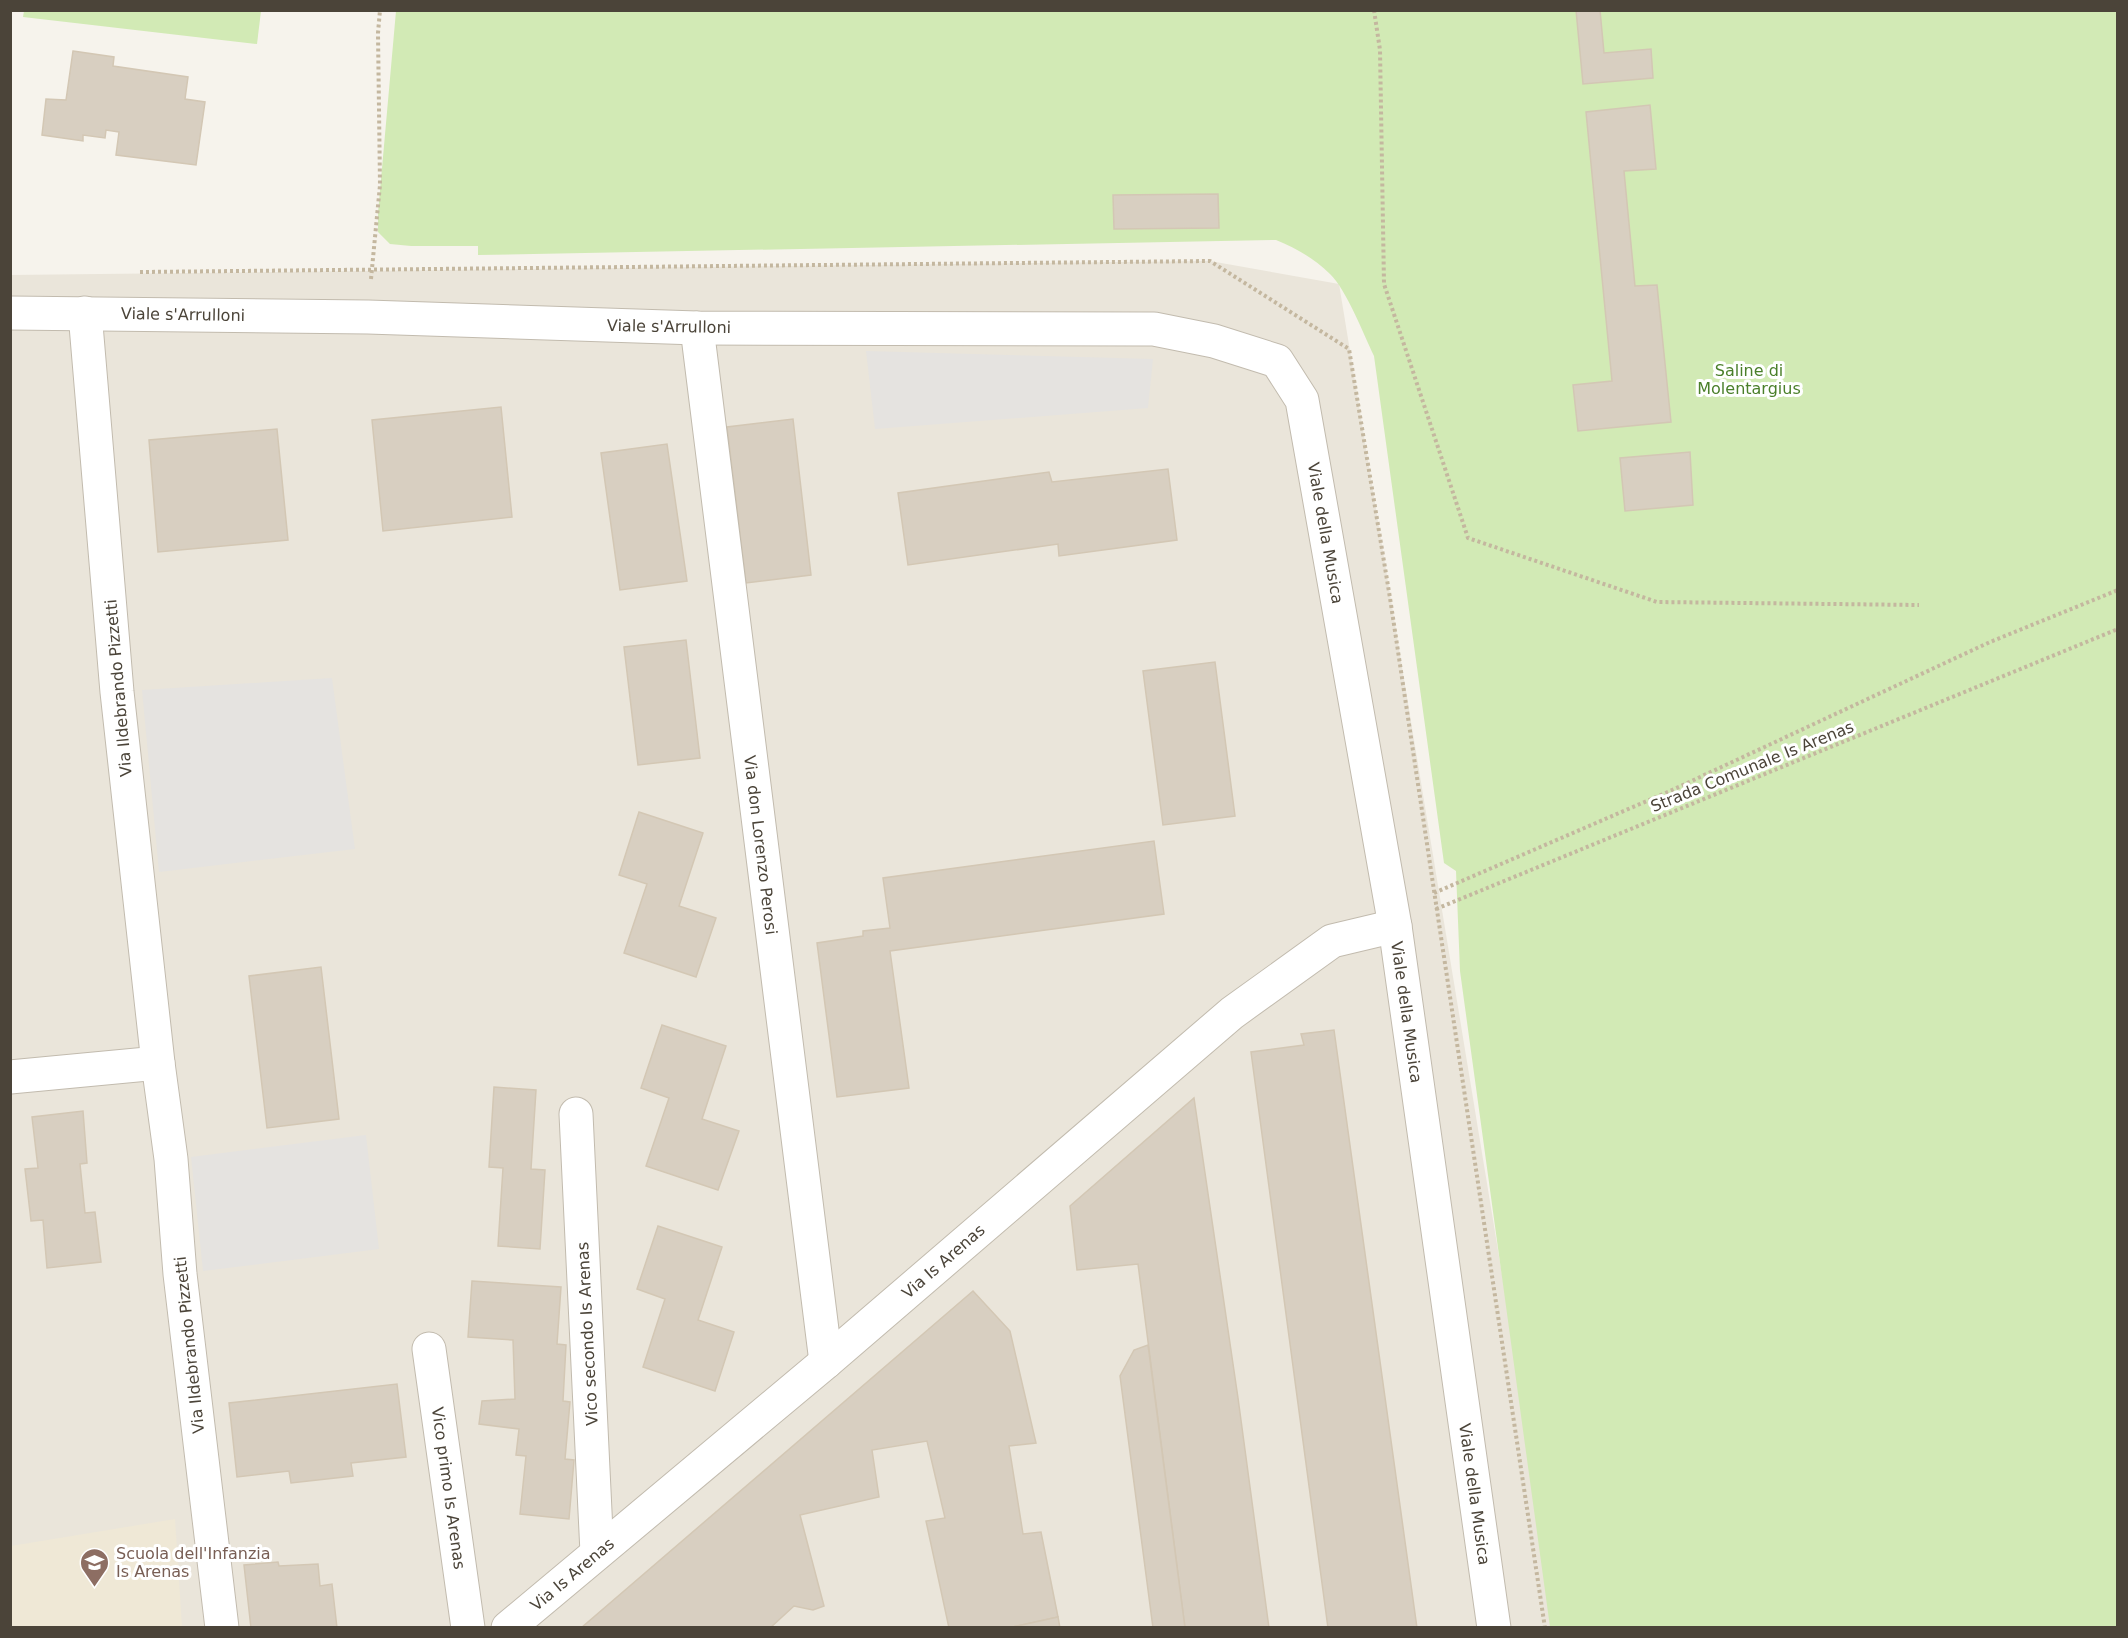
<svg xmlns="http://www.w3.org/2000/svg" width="2128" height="1638" viewBox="0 0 2128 1638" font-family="'DejaVu Sans',sans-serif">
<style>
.residential{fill:#eae5da}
.education{fill:#efe8d6}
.green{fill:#d2eab5}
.parking{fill:#e5e3e0}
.building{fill:#d8cfc1;stroke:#d3c7b4;stroke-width:1.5}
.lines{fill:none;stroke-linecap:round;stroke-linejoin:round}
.minor-casing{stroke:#c2bbae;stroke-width:35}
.path{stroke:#c4b79f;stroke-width:4;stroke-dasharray:3 3;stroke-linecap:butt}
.minor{stroke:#fff;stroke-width:33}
.labels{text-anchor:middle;stroke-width:6;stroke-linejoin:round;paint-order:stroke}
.street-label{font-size:16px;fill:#4b4439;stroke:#fff}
.park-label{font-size:16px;fill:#4a7f2a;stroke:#fff}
.education-label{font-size:16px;fill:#785e54;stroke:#fff;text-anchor:start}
</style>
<rect width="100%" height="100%" fill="#f6f3ec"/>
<!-- residential -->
<path class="residential" d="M1210,261L1339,284L1560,1627H11L10,275Z"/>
<!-- education -->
<path class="education" d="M175,1519L182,1627H11V1546Z"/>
<!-- green -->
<g class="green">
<path d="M24,11L261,10V11L257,44L23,17Z"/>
<path d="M396,11H2117V1627H1550L1460,971L1456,871L1444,863L1374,356C1364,335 1346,289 1330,274C1315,259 1296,248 1276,240L478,255V246H411L390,244L378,232V213Z"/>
</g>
<!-- parking -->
<g class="parking">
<path d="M866,351L1153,359L1148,408L875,429Z"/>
<path d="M332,678L355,849L159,872L142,690Z"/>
<path d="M366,1135L379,1249L203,1271L191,1157Z"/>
</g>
<!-- building -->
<g class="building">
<path d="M1576,10H1600L1604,53L1651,49L1653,78L1583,84Z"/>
<path d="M73,51L114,57L113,66L188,77L185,99L205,102L196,165L116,155L119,132L106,130L105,138L83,135V141L42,135L46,99L66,100Z"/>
<path d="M1650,105L1656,169L1624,171L1635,286L1657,285L1671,422L1578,431L1573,385L1612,381L1586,112Z"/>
<path d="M1218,194L1219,228L1114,229L1113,195Z"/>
<path d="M501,407L512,517L383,531L372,420Z"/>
<path d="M793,419L811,575L746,583L727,427Z"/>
<path d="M277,429L288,540L158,552L149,440Z"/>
<path d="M667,444L687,581L620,590L601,453Z"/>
<path d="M1690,452L1693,505L1625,511L1620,458Z"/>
<path d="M1168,469L1177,540L1059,556L1058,544L908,565L898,493L1049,472L1052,482Z"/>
<path d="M686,640L700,758L638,765L624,647Z"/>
<path d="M1215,662L1235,816L1163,825L1143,671Z"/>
<path d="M639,812L703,833L679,906L716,918L696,977L624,953L647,884L619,875Z"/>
<path d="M1154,841L1164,914L890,951L909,1088L837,1097L817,943L863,936V931L890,928L883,878Z"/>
<path d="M321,967L339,1119L267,1128L249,976Z"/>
<path d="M662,1025L726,1046L702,1119L739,1131L718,1190L646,1166L669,1098L641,1088Z"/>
<path d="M1334,1030L1417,1628H1328L1251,1052L1304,1045L1301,1034Z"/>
<path d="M494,1087L536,1090L531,1169L545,1170L540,1249L498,1246L503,1168L489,1167Z"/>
<path d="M1194,1098L1238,1398L1269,1628H1185L1138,1264L1077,1270L1070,1206Z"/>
<path d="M83,1111L87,1163L80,1164L85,1213L95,1212L101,1262L47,1268L43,1220L31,1221L25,1169L38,1168L32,1117Z"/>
<path d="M658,1226L722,1247L698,1320L734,1332L715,1391L643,1367L665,1299L637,1289Z"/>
<path d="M472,1281L561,1287L557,1344L566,1345L563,1401L570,1402L565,1459L574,1460L569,1519L520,1514L526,1456L516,1455L519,1429L479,1424L482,1401L515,1399L513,1340L468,1337Z"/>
<path d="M973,1291L1010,1331L1036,1443L1009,1446L1023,1534L1041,1532L1058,1617L1008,1628H949L926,1521L945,1518L927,1441L872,1450L879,1497L800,1515L824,1606L813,1610L794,1606L770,1628H581Z"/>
<path d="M1148,1345L1185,1628H1153L1120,1376L1134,1350Z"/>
<path d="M397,1384L406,1457L351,1463L353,1476L291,1483L289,1471L237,1477L229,1403Z"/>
<path d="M278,1562L279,1566L318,1564L320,1586L332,1584L337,1628H251L244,1565Z"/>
<path d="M1058,1617L1060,1628H1008Z"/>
</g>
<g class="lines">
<defs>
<g id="minor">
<path d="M10,313L368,317L697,328L1154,329L1214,341L1277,361L1302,400L1395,926L1494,1628"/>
<path d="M85,313L117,692L158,1063L171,1159L180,1274L222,1628"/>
<path d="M697,328L826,1362"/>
<path d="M10,1077L158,1063"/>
<path d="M576,1114L597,1553"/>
<path d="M429,1349L468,1628"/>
<path d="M508,1628L826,1362L1232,1013L1332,941L1395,926"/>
</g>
</defs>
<!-- minor casing -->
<use href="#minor" class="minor-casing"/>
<!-- path -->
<g class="path">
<path d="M1374,10L1380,50L1384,284L1468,538L1657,602L1919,605"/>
<path d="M140,272L1210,261L1349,349L1390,598L1545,1628"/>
<path d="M371,279L380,185L378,33L380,10"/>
<path d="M1434,893L1670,791L1990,642L2118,590"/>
<path d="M1436,909L2118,629"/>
</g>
<!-- minor -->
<use href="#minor" class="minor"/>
</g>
<!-- icons -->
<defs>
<symbol id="school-pin" viewBox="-11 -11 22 30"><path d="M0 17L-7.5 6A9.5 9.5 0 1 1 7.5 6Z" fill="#8d6e63" stroke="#fff"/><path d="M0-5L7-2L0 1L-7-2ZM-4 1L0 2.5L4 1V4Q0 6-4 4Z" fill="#fff"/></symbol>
</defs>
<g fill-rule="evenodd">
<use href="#school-pin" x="78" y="1546" width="33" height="45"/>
</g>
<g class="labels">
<!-- street labels -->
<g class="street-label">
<text transform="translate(183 314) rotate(1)" y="6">Viale s'Arrulloni</text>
<text transform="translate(669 326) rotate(1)" y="6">Viale s'Arrulloni</text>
<text transform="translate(1326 533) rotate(80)" y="6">Viale della Musica</text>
<text transform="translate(118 688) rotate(-95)" y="6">Via Ildebrando Pizzetti</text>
<text transform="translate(1752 766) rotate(-22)" y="6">Strada Comunale Is Arenas</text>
<text transform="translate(761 845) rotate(83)" y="6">Via don Lorenzo Perosi</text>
<text transform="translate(1407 1012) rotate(82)" y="6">Viale della Musica</text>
<text transform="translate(943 1261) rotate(-41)" y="6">Via Is Arenas</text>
<text transform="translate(587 1334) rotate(-93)" y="6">Vico secondo Is Arenas</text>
<text transform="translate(189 1345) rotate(-96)" y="6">Via Ildebrando Pizzetti</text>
<text transform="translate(449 1488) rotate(82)" y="6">Vico primo Is Arenas</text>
<text transform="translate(1475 1494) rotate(82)" y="6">Viale della Musica</text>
<text transform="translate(572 1574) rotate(-40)" y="6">Via Is Arenas</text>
</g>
<!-- park labels -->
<g class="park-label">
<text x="1749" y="376">Saline di<tspan x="1749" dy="18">Molentargius</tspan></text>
</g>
<!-- education labels -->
<g class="education-label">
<text x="116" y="1559">Scuola dell'Infanzia<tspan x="116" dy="18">Is Arenas</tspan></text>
</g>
</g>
<!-- border -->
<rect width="2128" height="1638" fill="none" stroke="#4b4439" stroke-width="24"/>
</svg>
